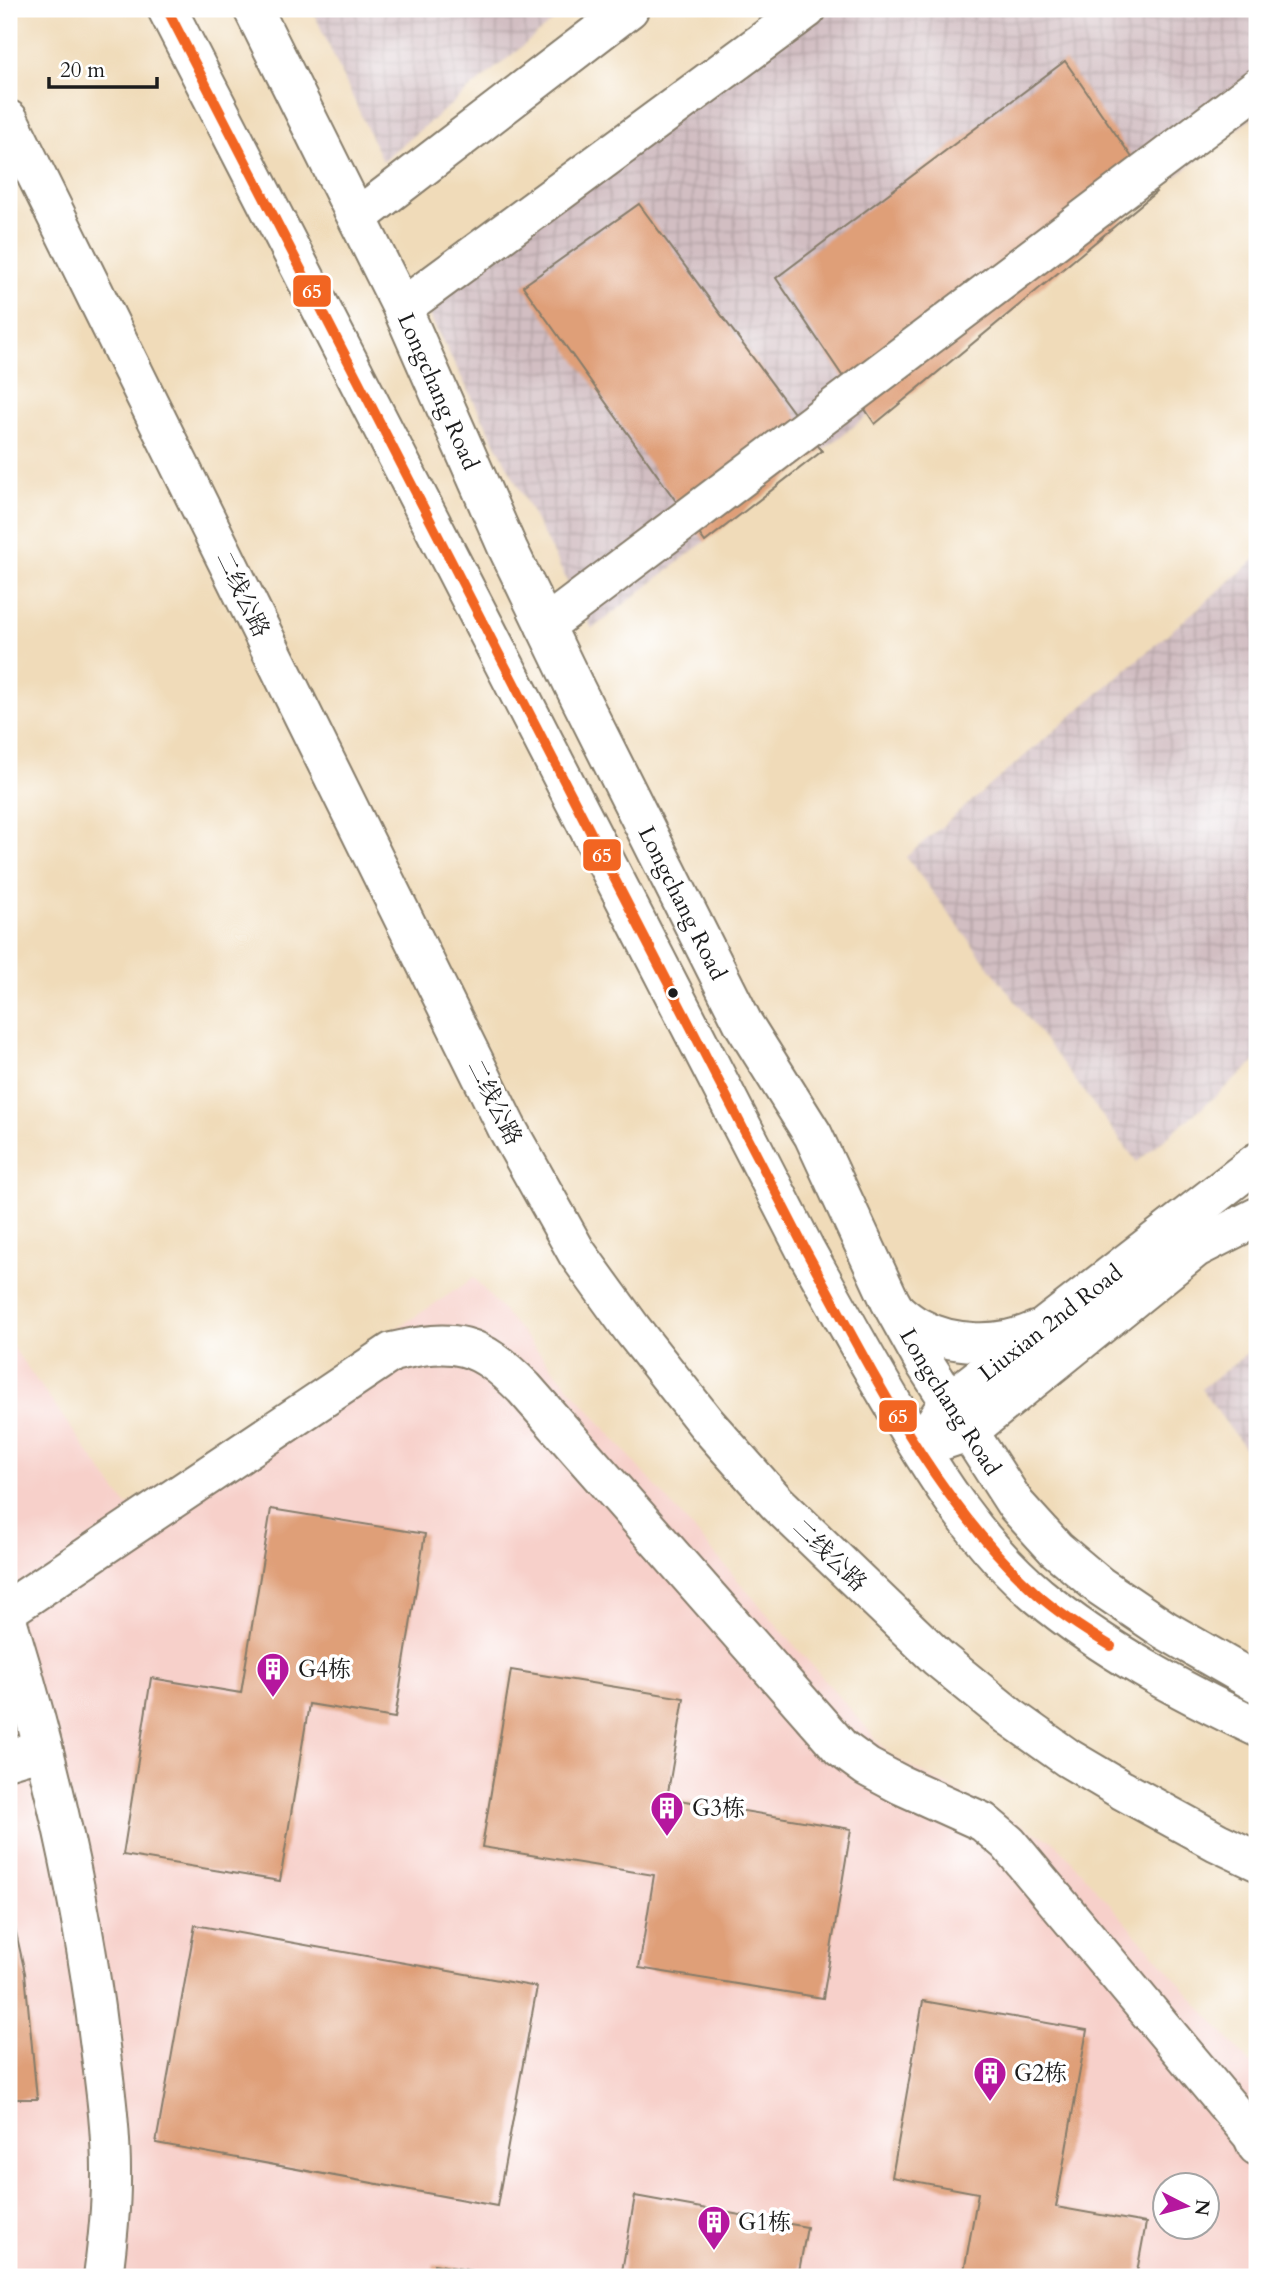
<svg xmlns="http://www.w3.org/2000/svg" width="1266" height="2286" viewBox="0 0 1266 2286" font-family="Cardo,'Noto Serif SC',serif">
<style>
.built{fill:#f7d0ca;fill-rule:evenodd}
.industrial{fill:url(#industrial-grid)}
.building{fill:#df9f78}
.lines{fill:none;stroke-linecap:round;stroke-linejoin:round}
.minor-casing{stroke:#867c6a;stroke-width:42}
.minor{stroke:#fff;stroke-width:38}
.bus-1-casing{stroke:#fff;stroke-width:16}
.bus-1{stroke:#f26522;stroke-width:10}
.bus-dot{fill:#1c1c1c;stroke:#fff;stroke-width:2.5}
.labels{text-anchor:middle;stroke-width:7;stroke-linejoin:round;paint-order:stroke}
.street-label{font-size:23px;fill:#1c1c1c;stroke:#fff}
.poi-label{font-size:23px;fill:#1c1c1c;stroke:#fff;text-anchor:start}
.line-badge{stroke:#fff;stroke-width:2.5}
.badge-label{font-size:19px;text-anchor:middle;font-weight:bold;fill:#fff}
</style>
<defs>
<pattern id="industrial-grid" width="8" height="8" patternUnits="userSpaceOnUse" patternTransform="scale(1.75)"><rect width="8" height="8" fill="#d2bec2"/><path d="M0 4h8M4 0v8" fill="none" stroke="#b4a3a6"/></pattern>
</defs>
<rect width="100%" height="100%" fill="#fff"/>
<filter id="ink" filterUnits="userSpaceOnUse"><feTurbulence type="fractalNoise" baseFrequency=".0143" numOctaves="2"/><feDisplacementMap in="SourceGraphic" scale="14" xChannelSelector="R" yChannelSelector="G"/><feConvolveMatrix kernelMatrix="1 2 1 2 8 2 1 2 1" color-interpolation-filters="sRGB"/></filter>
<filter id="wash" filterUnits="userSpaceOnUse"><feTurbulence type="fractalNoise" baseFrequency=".00686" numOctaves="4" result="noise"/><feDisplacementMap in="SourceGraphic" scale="28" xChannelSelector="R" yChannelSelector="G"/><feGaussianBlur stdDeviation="1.57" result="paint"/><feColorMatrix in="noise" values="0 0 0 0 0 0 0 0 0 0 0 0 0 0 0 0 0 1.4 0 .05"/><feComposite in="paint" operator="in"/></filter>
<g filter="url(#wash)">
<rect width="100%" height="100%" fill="#f0dbb9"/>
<!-- built -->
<path class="built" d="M474,1278L891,1756L1056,1843L1257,2071V2277H9V1342L127,1506ZM1164,2184H1206V2226H1164Z"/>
<!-- industrial -->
<g class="industrial">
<path d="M312,9H568L382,161Z"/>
<path d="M780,9H1257V114L592,629L412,282Z"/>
<path d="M1257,558V1061L1137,1162L906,857Z"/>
<path d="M1257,1346V1465L1201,1389Z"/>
</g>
<g id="blocks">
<!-- building -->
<g class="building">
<path d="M1065,61L1156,192L875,424L776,278Z"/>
<path d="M639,204L822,451L705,542L523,286Z"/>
<path d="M271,1509L425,1534L395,1718L309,1704L280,1881L123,1855L151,1678L241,1693Z"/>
<path d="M511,1670L684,1698L667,1798L851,1829L823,1998L639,1968L654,1875L482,1847Z"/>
<path d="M9,1901L25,1973L37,2099H9Z"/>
<path d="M195,1925L537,1987L497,2206L156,2143Z"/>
<path d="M923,2001L1087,2030L1056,2207L1146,2223L1136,2277H963L978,2193L892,2177Z"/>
<path d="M635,2196L807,2227L798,2277H621Z"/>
<path d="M434,2264L502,2276V2277H432Z"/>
</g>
</g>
</g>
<g filter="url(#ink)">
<use href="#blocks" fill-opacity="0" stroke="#867c6a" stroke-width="2"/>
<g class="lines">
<defs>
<g id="minor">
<path d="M167,9L805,1249C835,1303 865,1358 897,1411C936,1477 979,1546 1039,1596C1104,1650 1181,1691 1257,1727"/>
<path id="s1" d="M253,9L402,308L508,549L576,690L743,1023L813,1135L890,1301L924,1362L1016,1505L1056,1549L1100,1586L1165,1630L1257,1683"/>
<path d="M9,120L507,1128L577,1253L632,1329L706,1423L777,1503L938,1658L1009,1716L1068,1758L1122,1790L1217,1842L1257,1861"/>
<path d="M358,217L629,9"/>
<path d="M402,308L807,9"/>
<path d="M545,626L1257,88"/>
<path d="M896,1311C903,1317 910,1323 918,1327C951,1346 1000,1347 1035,1331"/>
<path id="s2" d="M936,1421L949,1401L1257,1162"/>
<path d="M944,1440L968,1432L1196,1248L1257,1217"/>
<path d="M9,1609L392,1352C455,1337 478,1342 524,1388L841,1748L867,1767L901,1785L983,1822L1008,1843L1252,2135L1257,2146"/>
<path d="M9,1626C47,1751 77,1878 95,2008C102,2066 112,2124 111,2182C111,2214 107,2246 103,2277"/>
<path d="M9,1759L43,1749"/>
</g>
</defs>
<!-- minor casing -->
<use href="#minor" class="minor-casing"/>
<!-- minor -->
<use href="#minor" class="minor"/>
<defs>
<path id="bus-1" d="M167,9L805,1249C870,1368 935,1502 1037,1594C1059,1614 1086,1631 1111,1646"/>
</defs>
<!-- bus-1 casing -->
<use href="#bus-1" class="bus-1-casing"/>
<!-- bus-1 -->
<use href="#bus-1" class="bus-1"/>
</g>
</g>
<!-- icons -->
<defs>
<symbol id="building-pin" viewBox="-11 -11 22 30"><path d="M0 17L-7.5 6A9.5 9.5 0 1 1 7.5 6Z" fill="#b5179e" stroke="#fff"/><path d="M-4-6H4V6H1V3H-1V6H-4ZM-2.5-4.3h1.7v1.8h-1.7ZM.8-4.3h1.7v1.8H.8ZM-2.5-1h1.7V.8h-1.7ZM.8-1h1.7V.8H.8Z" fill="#fff"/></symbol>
</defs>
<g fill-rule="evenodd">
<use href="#building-pin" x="254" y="1650" width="38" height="52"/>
<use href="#building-pin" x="648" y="1789" width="38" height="52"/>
<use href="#building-pin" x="971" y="2054" width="38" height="52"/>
<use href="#building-pin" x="695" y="2203" width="38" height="52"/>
</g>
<!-- markers -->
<circle class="bus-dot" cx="673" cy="993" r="6"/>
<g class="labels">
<!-- street labels -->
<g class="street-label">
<text dy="8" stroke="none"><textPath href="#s1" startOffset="425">Longchang Road</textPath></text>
<text transform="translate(243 594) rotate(64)" y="8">二线公路</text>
<text dy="8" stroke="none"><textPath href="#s1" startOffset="992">Longchang Road</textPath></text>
<text transform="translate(495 1102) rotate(63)" y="8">二线公路</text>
<text dy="8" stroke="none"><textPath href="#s2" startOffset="152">Liuxian 2nd Road</textPath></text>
<text dy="8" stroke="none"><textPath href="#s1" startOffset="1559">Longchang Road</textPath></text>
<text transform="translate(830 1555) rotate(44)" y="8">二线公路</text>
</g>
<!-- poi labels -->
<g class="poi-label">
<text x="298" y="1677">G4栋</text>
<text x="692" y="1816">G3栋</text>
<text x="1014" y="2081">G2栋</text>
<text x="738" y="2230">G1栋</text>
</g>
</g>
<g class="line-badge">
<rect x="292" y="274" width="40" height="34" rx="7" fill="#f26522"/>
<rect x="582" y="838" width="40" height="34" rx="7" fill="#f26522"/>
<rect x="878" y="1399" width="40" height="34" rx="7" fill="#f26522"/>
</g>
<g class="badge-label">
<text x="312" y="298">65</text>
<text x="602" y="862">65</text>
<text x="898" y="1423">65</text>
</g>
<!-- margin -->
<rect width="1266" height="2286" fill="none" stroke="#fff" stroke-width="35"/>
<!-- north arrow -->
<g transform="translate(1186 2206) rotate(96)"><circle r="33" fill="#ffffff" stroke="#a4a4a4" stroke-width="2"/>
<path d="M0-5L12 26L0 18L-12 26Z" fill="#b5179e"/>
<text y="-10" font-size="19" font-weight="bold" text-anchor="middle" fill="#1c1c1c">N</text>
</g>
<!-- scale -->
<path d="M49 77v10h108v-10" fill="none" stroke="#1c1c1c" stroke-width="3.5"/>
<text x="60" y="77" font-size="21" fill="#1c1c1c" stroke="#ffffff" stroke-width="5" paint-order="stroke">20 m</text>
</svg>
